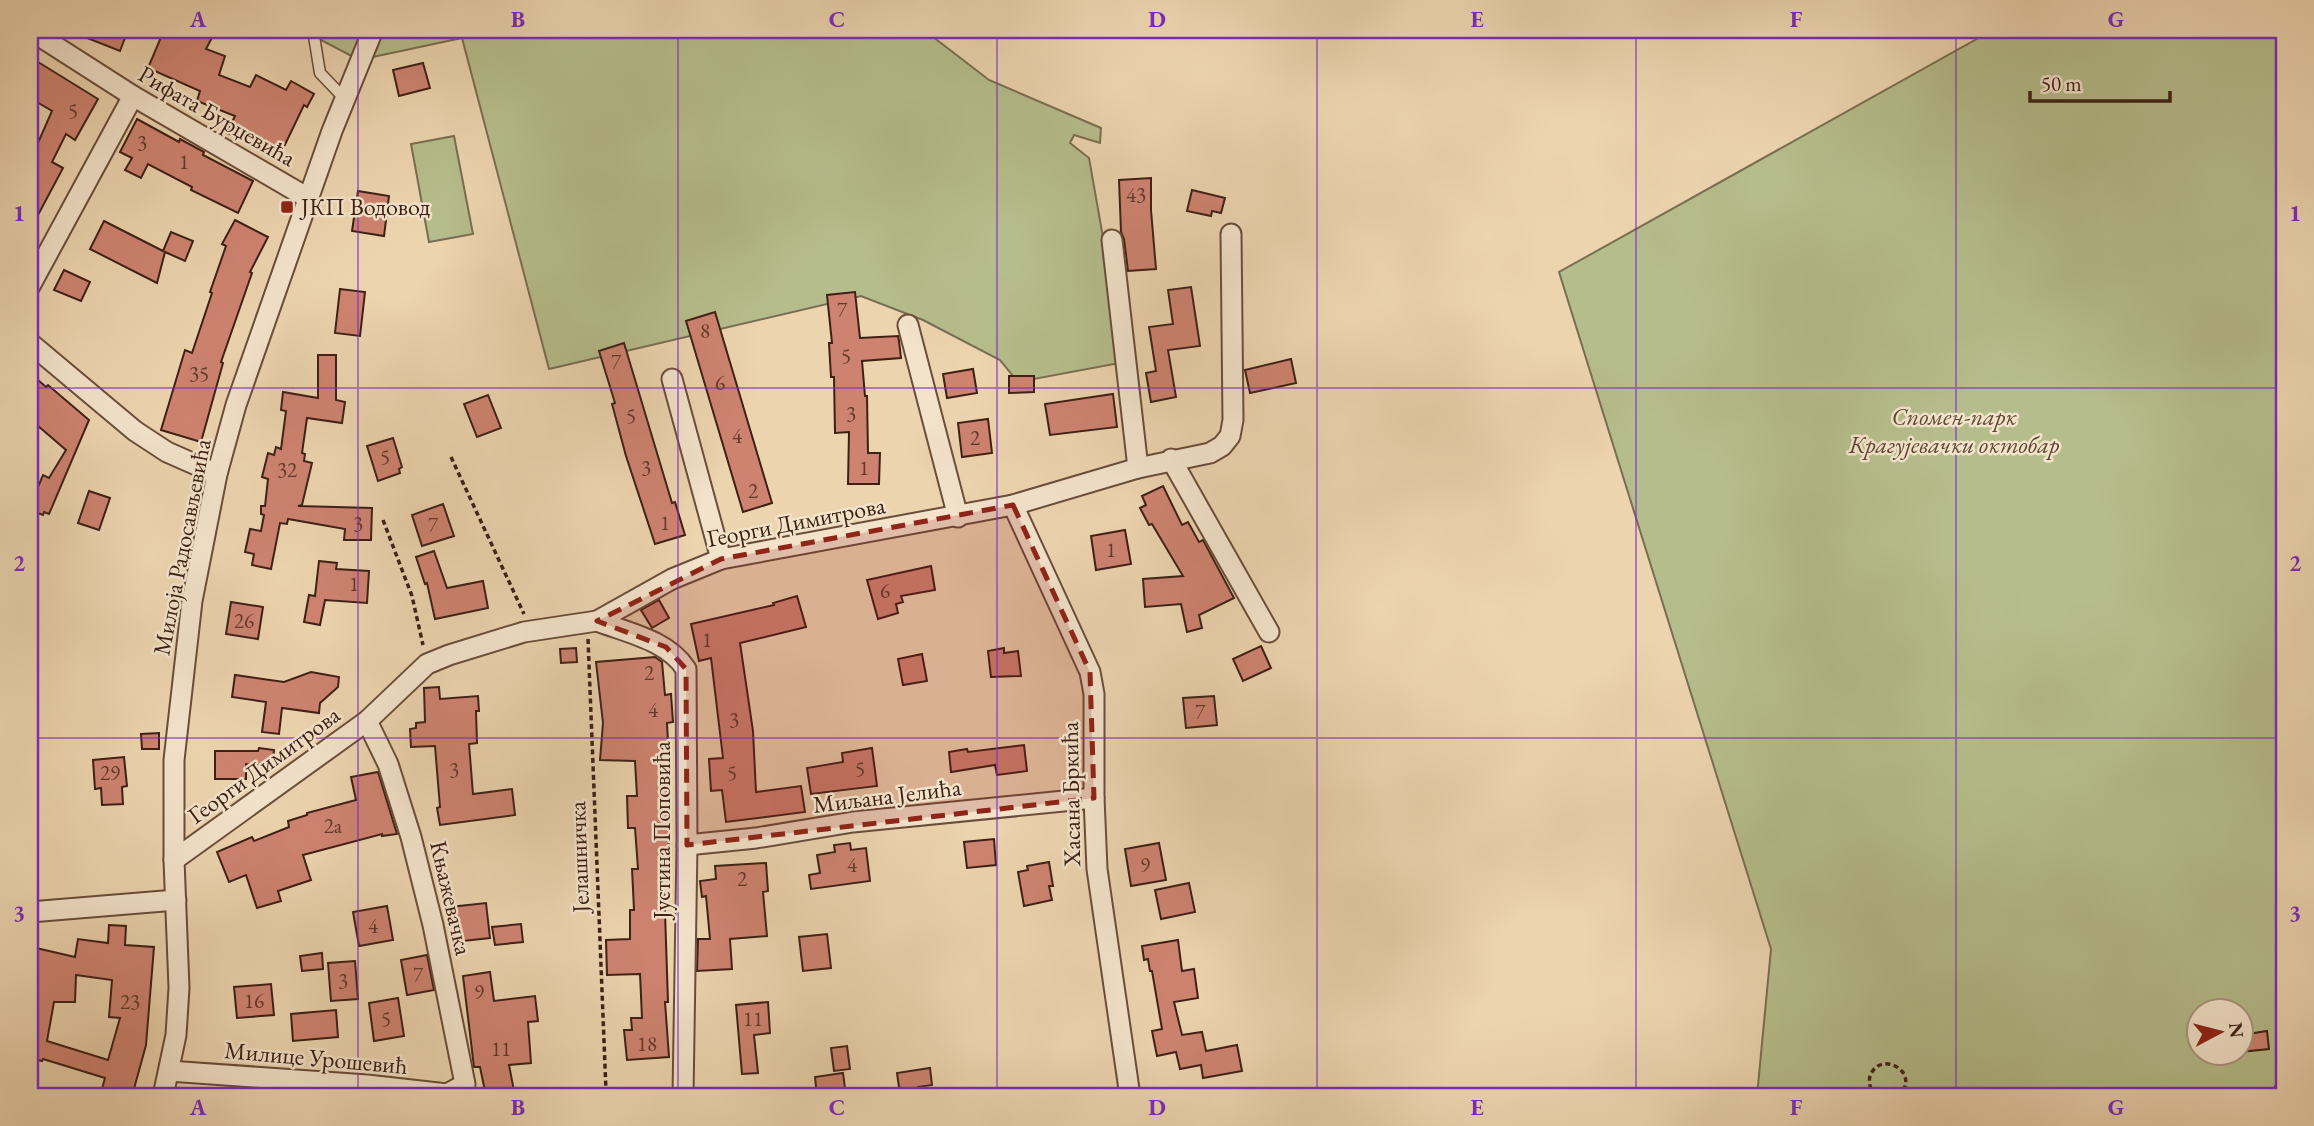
<svg xmlns="http://www.w3.org/2000/svg" width="2314" height="1126" viewBox="0 0 2314 1126" font-family="'EB Garamond',serif">
<style>
.green{fill:#b6bd8c;stroke:#7a6e50;stroke-width:2;fill-rule:evenodd}
.building{fill:#ce8371;stroke:#3e2014;stroke-width:2;fill-rule:evenodd}
.lines{fill:none;stroke-linecap:round;stroke-linejoin:round}
.lane-casing{stroke:#6a4d3b;stroke-width:13}
.street-casing{stroke:#6a4d3b;stroke-width:23}
.path{stroke:#3e2014;stroke-width:3.5;stroke-dasharray:5 3.5;stroke-linecap:butt}
.lane{stroke:#f3e3cb;stroke-width:10}
.street{stroke:#f3e3cb;stroke-width:19}
.marked{fill:#8f2418;fill-opacity:0.2;stroke:#8f2418;stroke-width:5;stroke-dasharray:14 9;stroke-linejoin:round}
.grid{fill:none;stroke:#7b2cbf;stroke-width:2;stroke-opacity:0.55}
.poi-dot{fill:#8f2418;stroke:#f3e3cb;stroke-width:2.5}
.labels{text-anchor:middle;stroke-width:5;stroke-linejoin:round;paint-order:stroke}
.number-label{font-size:21px;fill:#62392b}
.street-label{font-size:24px;fill:#3e2014;stroke:#f3e3cb}
.poi-label{font-size:24px;fill:#3e2014;stroke:#f3e3cb;text-anchor:start}
.park-label{font-size:24px;font-style:italic;fill:#5c4732;stroke:#f3e3cb}
.neatline{fill:none;stroke:#7b2cbf;stroke-width:2.5}
.grid-label{font-size:23px;text-anchor:middle;font-weight:bold;fill:#7b2cbf}
</style>
<rect width="100%" height="100%" fill="#ecd4af"/>
<filter id="stains"><feTurbulence type="fractalNoise" baseFrequency=".00286" numOctaves="4"/><feColorMatrix values="0 0 0 0 .2 0 0 0 0 .09 0 0 0 0 .02 0 0 0 .5 -.17"/></filter>
<radialGradient id="worn" r=".72"><stop offset=".6" stop-color="#630" stop-opacity="0"/><stop offset="1" stop-color="#630" stop-opacity=".3"/></radialGradient>
<!-- green -->
<g class="green">
<path d="M302,30H924L989,80L1101,128L1100,143L1074,135L1070,143L1089,158L1125,362L1018,382L1000,360L923,320L861,296L549,369L462,38L359,60Z"/>
<path d="M1993,30H2284V1096H1757L1771,949L1559,272ZM2198,1010H2240V1052H2198Z"/>
<path d="M454,136L473,234L429,242L411,144Z"/>
</g>
<!-- building -->
<g class="building">
<path d="M67,30H128L120,51Z"/>
<path d="M164,30H216L206,49L225,56L219,75L250,87L256,75L286,90L291,81L314,94L307,107L304,105L281,153L244,136L242,139L227,133L235,116L197,101L200,91L148,68Z"/>
<path d="M30,57L98,99L75,140L66,134L52,162L63,168L30,230V161L52,111L30,98Z"/>
<path d="M423,63L430,88L399,96L393,70Z"/>
<path d="M137,119L179,142L180,139L204,152L203,155L253,181L238,213L191,190L192,187L148,164L141,178L125,170L132,158L120,152Z"/>
<path d="M1151,178V210L1156,269L1128,271L1124,239L1121,232L1119,180Z"/>
<path d="M1192,190L1225,198L1221,213L1212,211L1211,216L1187,211Z"/>
<path d="M358,191L389,196L384,236L352,231Z"/>
<path d="M235,220L268,237L250,272L252,273L221,362L223,363L201,442L161,430L185,350L192,353L212,293L210,292L226,246L222,244Z"/>
<path d="M104,221L163,251L171,232L193,241L185,261L165,252L157,283L90,249Z"/>
<path d="M64,270L90,282L81,301L54,290Z"/>
<path d="M1191,287L1200,346L1168,350L1176,397L1151,402L1146,373L1156,371L1149,327L1173,324L1168,290Z"/>
<path d="M340,289L365,292L360,336L335,333Z"/>
<path d="M855,292L860,338L898,336L899,341L901,358L862,361L865,396H867L868,453H880L879,484H848L849,432L835,433L834,377H831L829,343H832L827,295Z"/>
<path d="M715,312L772,503L743,512L686,321Z"/>
<path d="M624,343L672,503L675,502L685,535L655,544L626,456L612,404L615,403L599,351Z"/>
<path d="M318,355H336V400L345,402L342,423L307,418L302,453L305,454L304,461L312,463L302,505L298,506L372,508L371,540H344L345,529L288,519L287,524L280,523L271,569L252,565L254,554L245,552L250,529L261,531L264,515L261,514V506H265L268,479L262,477L268,453L274,455L276,447L281,449L286,411L281,410L283,392L318,398Z"/>
<path d="M1291,359L1296,383L1250,393L1245,370Z"/>
<path d="M973,369L977,393L947,398L943,374Z"/>
<path d="M30,373L46,387L48,385L89,420L49,514L44,512L43,515L30,510V506L43,475L49,478L66,450L30,419Z"/>
<path d="M1009,376H1034V392L1009,393Z"/>
<path d="M1113,394L1117,427L1050,435L1045,404Z"/>
<path d="M488,395L501,428L477,437L464,404Z"/>
<path d="M988,419L992,453L962,457L958,423Z"/>
<path d="M393,438L402,467L399,469L400,473L378,481L367,446Z"/>
<path d="M1163,486L1182,525L1188,522L1199,542L1203,540L1234,598L1199,615L1202,628L1187,632L1181,604L1145,607L1143,579L1183,576L1152,524L1149,525L1140,508L1146,505L1142,496Z"/>
<path d="M89,491L110,498L99,530L78,523Z"/>
<path d="M443,504L454,536L422,546L412,515Z"/>
<path d="M1125,530L1131,564L1096,570L1091,536Z"/>
<path d="M434,551L447,588L483,581L488,608L435,619L427,583L425,584L416,557Z"/>
<path d="M319,561L337,563L336,569L369,571L367,603L325,600L320,625L304,622L309,595L315,596Z"/>
<path d="M931,566L935,590L901,596L903,602L896,604L898,613L878,619L867,580Z"/>
<path d="M797,596L806,627L740,643L753,731L756,792L801,786L805,812L726,822L722,790L711,791L709,759L723,758L711,658L699,661L691,624L774,605L773,603Z"/>
<path d="M659,600L669,618L652,628L641,610Z"/>
<path d="M231,602L263,607L258,639L226,634Z"/>
<path d="M1261,646L1271,668L1243,681L1233,659Z"/>
<path d="M576,648L577,662L561,663L560,649Z"/>
<path d="M1004,648V653L1018,651L1021,676L991,677L988,651Z"/>
<path d="M922,654L927,681L903,685L898,659Z"/>
<path d="M655,657L662,662L665,695L671,694L673,722L667,723L670,779H667L669,852H663L668,1002H665L669,1057L627,1060L624,1030H632L631,1018H642L640,974L607,975L606,940L630,939V910H634L632,869H638L635,828H628L627,796H637L635,761L600,760L603,723L596,662Z"/>
<path d="M311,672L339,677L338,687L320,703L319,713L282,708L279,734L262,732L266,702L232,697L235,675L284,682Z"/>
<path d="M439,687L440,699L478,696L479,711H476L477,743L469,744L473,794L512,789L515,815L440,825L437,808L440,807L435,746L411,747L410,729L416,728V723L425,722L424,688Z"/>
<path d="M1214,696L1217,725L1186,728L1183,698Z"/>
<path d="M159,733V749H142L141,734Z"/>
<path d="M1024,745L1027,771L997,775L995,765L951,772L949,752L967,749L968,752Z"/>
<path d="M259,748L274,750L272,767L246,764V779H215V751H258Z"/>
<path d="M872,748L877,786L811,794L807,768L843,762L842,753Z"/>
<path d="M124,757L127,786L122,787L123,804L102,805L101,788L95,789L93,760Z"/>
<path d="M378,772L397,834L382,836V834L303,855L311,880L278,891L281,901L257,908L246,875L229,882L217,852L252,837L254,841L289,827L288,821L307,815V813L356,800L351,777Z"/>
<path d="M994,839L996,865L967,868L964,842Z"/>
<path d="M850,843L851,850L866,848L870,881L811,889L809,875L820,873L817,855L835,852L834,845Z"/>
<path d="M1159,843L1166,880L1131,886L1125,849Z"/>
<path d="M1049,862L1053,886H1049L1052,900L1024,906L1018,872L1028,870L1027,866Z"/>
<path d="M766,863L768,891L763,892L767,936L730,939L732,969L697,971L698,939H710L706,896L702,897L700,881L716,879L715,866Z"/>
<path d="M1189,883L1195,912L1161,919L1155,890Z"/>
<path d="M486,903L490,938L454,942L450,907Z"/>
<path d="M387,906L393,940L359,946L353,912Z"/>
<path d="M521,924L523,942L495,945L492,927Z"/>
<path d="M109,925L126,926L125,945L154,947L146,1045L132,1096H100L105,1078L43,1059L42,1061L30,1058V972L36,948L75,957L78,939L108,943ZM76,975L112,980L109,1017L120,1018L108,1060L47,1041L54,1002H75Z"/>
<path d="M827,934L831,968L803,971L799,937Z"/>
<path d="M1178,940L1182,971L1194,969L1198,998L1174,1002L1182,1035L1202,1032L1206,1051L1237,1045L1242,1071L1203,1078L1201,1065L1180,1069L1176,1052L1157,1056L1152,1031L1162,1029L1152,971H1150L1148,959L1144,960L1142,946Z"/>
<path d="M322,953L323,969L302,971L300,956Z"/>
<path d="M427,955L434,990L407,995L401,960Z"/>
<path d="M355,961L358,999L331,1001L328,963Z"/>
<path d="M490,972L494,1001L535,996L538,1021L528,1022L531,1063L509,1065L515,1096H486L480,1067H474L463,976Z"/>
<path d="M271,984L274,1015L237,1018L234,987Z"/>
<path d="M398,998L404,1036L374,1041L369,1003Z"/>
<path d="M768,1002L770,1033L754,1035L758,1073L742,1074L736,1005Z"/>
<path d="M336,1010L338,1037L293,1041L291,1014Z"/>
<path d="M2267,1031L2269,1049L2241,1052V1035Z"/>
<path d="M847,1046L850,1069L834,1071L831,1048Z"/>
<path d="M930,1068L932,1085L918,1087L919,1091L900,1094L897,1073Z"/>
<path d="M843,1073L846,1096H817L815,1077Z"/>
</g>
<g class="lines">
<defs>
<path id="lane" d="M313,30L320,73L344,98"/>
<g id="street">
<path d="M30,30L133,96L308,198"/>
<path d="M1112,240L1138,468"/>
<path d="M30,286L133,96"/>
<path d="M908,325L958,517"/>
<path d="M30,343L135,431L167,452L217,474"/>
<path d="M672,379L721,559"/>
<path d="M1171,459L1269,632"/>
<path d="M1013,505L1090,672L1094,694V798L1097,869L1130,1096"/>
<path d="M597,621C628,633 667,640 686,669L687,845L683,1096"/>
<path d="M687,845L756,838L853,822L1094,798"/>
<path d="M174,860L367,721L427,664L449,655L524,632L597,621L672,579L721,559L1013,505L1138,468L1210,453L1222,446L1230,436L1233,420L1231,234"/>
<path d="M30,912L176,900"/>
<path d="M169,1071L367,1085L447,1094L465,1084L433,925L411,837L388,764L367,721"/>
<path d="M163,1096L176,1035L179,988L174,860V760L192,601L217,474L236,405L332,131L373,30"/>
</g>
</defs>
<!-- lane casing -->
<use href="#lane" class="lane-casing"/>
<!-- street casing -->
<use href="#street" class="street-casing"/>
<!-- path -->
<g class="path">
<path d="M451,457L524,614"/>
<path d="M383,520L412,596L423,645"/>
<path d="M588,639L606,1091"/>
<path d="M1905,1088L1937,1096"/>
<path d="M1876,1096C1871,1090 1868,1084 1870,1076C1880,1049 1922,1072 1899,1096"/>
<path d="M2067,1096L2068,1090"/>
<path d="M2251,1096L2271,1090L2284,1081"/>
</g>
<!-- lane -->
<use href="#lane" class="lane"/>
<!-- street -->
<use href="#street" class="street"/>
</g>
<!-- marked area -->
<path class="marked" d="M1013,505L1090,672L1094,798L687,845L686,669L666,647L597,621L721,559Z"/>
<!-- grid -->
<path class="grid" d="M358,30V1096M678,30V1096M997,30V1096M1317,30V1096M1636,30V1096M1956,30V1096M30,388H2284M30,738H2284"/>
<!-- markers -->
<rect class="poi-dot" x="280" y="200" width="14" height="14" rx="3.5"/>
<g class="labels">
<!-- number labels -->
<g class="number-label">
<text x="73" y="118">5</text>
<text x="142" y="150">3</text>
<text x="184" y="169">1</text>
<text x="1136" y="202">43</text>
<text x="842" y="317">7</text>
<text x="705" y="338">8</text>
<text x="846" y="363">5</text>
<text x="616" y="369">7</text>
<text x="199" y="381">35</text>
<text x="720" y="390">6</text>
<text x="851" y="421">3</text>
<text x="631" y="423">5</text>
<text x="737" y="443">4</text>
<text x="975" y="445">2</text>
<text x="385" y="464">5</text>
<text x="646" y="475">3</text>
<text x="864" y="475">1</text>
<text x="287" y="477">32</text>
<text x="753" y="498">2</text>
<text x="665" y="530">1</text>
<text x="358" y="531">3</text>
<text x="433" y="532">7</text>
<text x="1111" y="557">1</text>
<text x="354" y="591">1</text>
<text x="885" y="598">6</text>
<text x="244" y="628">26</text>
<text x="707" y="647">1</text>
<text x="649" y="680">2</text>
<text x="653" y="717">4</text>
<text x="1200" y="719">7</text>
<text x="734" y="727">3</text>
<text x="860" y="776">5</text>
<text x="454" y="777">3</text>
<text x="110" y="780">29</text>
<text x="732" y="780">5</text>
<text x="333" y="833">2a</text>
<text x="852" y="872">4</text>
<text x="1145" y="872">9</text>
<text x="742" y="886">2</text>
<text x="373" y="933">4</text>
<text x="418" y="982">7</text>
<text x="343" y="988">3</text>
<text x="479" y="999">9</text>
<text x="254" y="1008">16</text>
<text x="130" y="1009">23</text>
<text x="386" y="1026">5</text>
<text x="753" y="1026">11</text>
<text x="647" y="1051">18</text>
<text x="501" y="1056">11</text>
</g>
<!-- street labels -->
<g class="street-label">
<text transform="translate(217 116) rotate(30)" y="8">Рифата Бурџевића</text>
<text transform="translate(796 522) rotate(-11)" y="8">Георги Димитрова</text>
<text transform="translate(182 547) rotate(-79)" y="8">Милоја Радосављевића</text>
<text transform="translate(264 765) rotate(-36)" y="8">Георги Димитрова</text>
<text transform="translate(1071 794) rotate(-91)" y="8">Хасана Бркића</text>
<text transform="translate(887 796) rotate(-7)" y="8">Миљана Јелића</text>
<text transform="translate(662 830) rotate(-90)" y="8">Јустина Поповића</text>
<text transform="translate(579 857) rotate(-92)" y="8">Јелашничка</text>
<text transform="translate(451 898) rotate(77)" y="8">Књажевачка</text>
<text transform="translate(316 1058) rotate(5)" y="8">Милице Урошевић</text>
</g>
<!-- poi labels -->
<g class="poi-label">
<text x="301" y="215">ЈКП Водовод</text>
</g>
<!-- park labels -->
<g class="park-label">
<text x="1954" y="425">Спомен-парк<tspan x="1954" dy="28">Крагујевачки октобар</tspan></text>
</g>
</g>
<!-- margin -->
<rect width="2314" height="1126" fill="none" stroke="#ecd4af" stroke-width="77"/>
<!-- north arrow -->
<g transform="translate(2220 1032) rotate(83)"><circle r="33" fill="#f3e3cb" stroke="#ab9582" stroke-width="2"/>
<path d="M0-5L12 26L0 18L-12 26Z" fill="#8f2418"/>
<text y="-10" font-size="19" font-weight="bold" text-anchor="middle" fill="#3e2014">N</text>
</g>
<!-- scale -->
<path d="M2030 91v10h140v-10" fill="none" stroke="#3e2014" stroke-width="3.5"/>
<text x="2041" y="91" font-size="21" fill="#3e2014" stroke="#f3e3cb" stroke-width="5" paint-order="stroke">50 m</text>
<rect x="38" y="38" width="2238" height="1050" class="neatline"/>
<g class="grid-label">
<text x="198" y="27">A</text>
<text x="518" y="27">B</text>
<text x="837" y="27">C</text>
<text x="1157" y="27">D</text>
<text x="1477" y="27">E</text>
<text x="1796" y="27">F</text>
<text x="2116" y="27">G</text>
<text x="19" y="221">1</text>
<text x="2295" y="221">1</text>
<text x="19" y="571">2</text>
<text x="2295" y="571">2</text>
<text x="19" y="921">3</text>
<text x="2295" y="921">3</text>
<text x="198" y="1115">A</text>
<text x="518" y="1115">B</text>
<text x="837" y="1115">C</text>
<text x="1157" y="1115">D</text>
<text x="1477" y="1115">E</text>
<text x="1796" y="1115">F</text>
<text x="2116" y="1115">G</text>
</g>
<rect width="100%" height="100%" filter="url(#stains)"/>
<rect width="100%" height="100%" fill="url(#worn)"/>
</svg>
